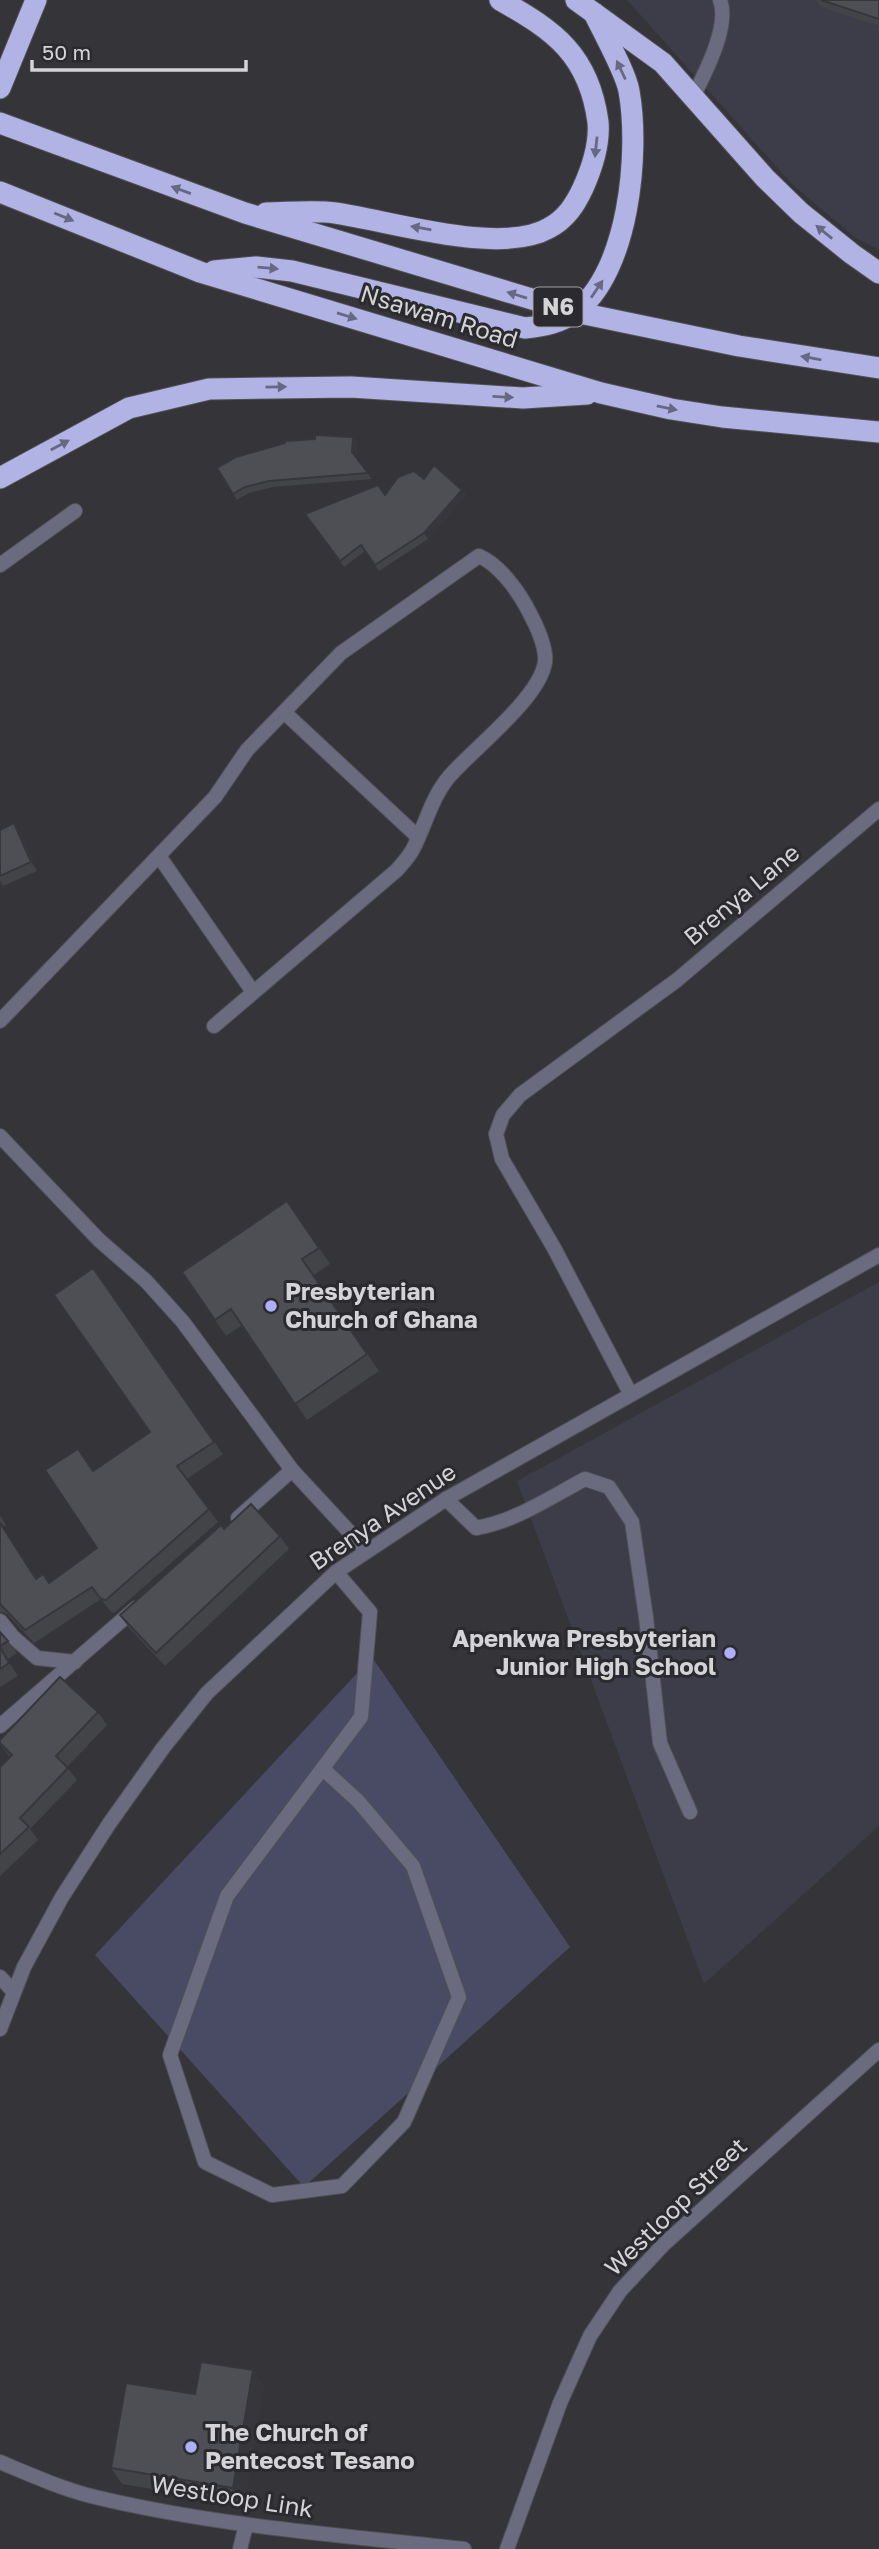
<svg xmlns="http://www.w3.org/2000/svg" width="879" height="2549" viewBox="0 0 879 2549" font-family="'Golos Text',sans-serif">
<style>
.built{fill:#3c3d48}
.green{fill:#494a64}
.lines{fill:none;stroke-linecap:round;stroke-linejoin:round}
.lane-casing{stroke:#515155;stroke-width:16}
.street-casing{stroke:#515155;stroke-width:16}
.highway-casing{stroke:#515155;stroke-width:23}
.lane{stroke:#6a6b7f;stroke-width:14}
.street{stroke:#6a6b7f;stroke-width:14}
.highway{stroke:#b1b3e5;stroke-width:21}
.wall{fill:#434448}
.shaded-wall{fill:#37373b}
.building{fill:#4e4f54;stroke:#37373b;stroke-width:2}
.oneway{fill:#676881}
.poi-dot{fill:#aeaefb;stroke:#2a2a2f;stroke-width:2.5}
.labels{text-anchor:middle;stroke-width:6;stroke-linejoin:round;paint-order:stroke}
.shield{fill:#2a2a2f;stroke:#a1a1a5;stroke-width:2}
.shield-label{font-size:23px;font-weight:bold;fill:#d4d4d7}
.street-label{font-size:24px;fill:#d4d4d7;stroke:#2a2a2f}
.poi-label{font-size:24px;font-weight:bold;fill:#d4d4d7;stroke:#2a2a2f;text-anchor:start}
</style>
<rect width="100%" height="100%" fill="#343439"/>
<!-- built -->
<g class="built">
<path d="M627,0H879V250L856,238L793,185Z"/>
<path d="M879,1282V1826L704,1984L517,1481Z"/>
</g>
<!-- green -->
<path class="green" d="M372,1657L570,1947L304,2187L95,1955Z"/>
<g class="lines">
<defs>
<g id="lane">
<path d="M693,97C705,73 730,26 720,0"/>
<path d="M0,1136L99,1240L146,1281L183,1322L292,1470L367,1551"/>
<path d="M446,1499L476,1528C516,1521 549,1498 585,1479L609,1487L632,1522L646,1617L660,1743L690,1812"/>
<path d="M238,1518L292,1470"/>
<path d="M0,1621L13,1637L37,1658L75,1662"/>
<path d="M0,1726L136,1608"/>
<path d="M323,1769L358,1801L413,1866L459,1997L404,2122L342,2186L272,2195L205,2162L170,2055L227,1896L361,1717L370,1612L336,1572"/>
</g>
<g id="street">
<path d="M0,565L75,511"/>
<path d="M284,712L418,837"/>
<path d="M159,856L253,992"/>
<path d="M0,1021L215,797L247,750L341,653L476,558L479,556C498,564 516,588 526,606C534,621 543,638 545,655C550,691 471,750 448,778C431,799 425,826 413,849C409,857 402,864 397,870L214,1026"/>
<path d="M630,1393L554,1248L502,1159L496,1134L503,1115L520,1095L677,980L879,809"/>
<path d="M0,1977L13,1991"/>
<path d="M0,2029L24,1967L62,1897L109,1824L163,1748L207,1693L336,1572L446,1499L879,1255"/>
<path d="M0,2462C31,2475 62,2489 95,2497C216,2526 341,2535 464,2549"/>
<path d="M240,2549L246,2525"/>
<path d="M507,2549L560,2403L590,2336L620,2291L664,2244L879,2050"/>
</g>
<g id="highway">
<path d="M576,0L663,63L765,178L801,213L852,254L879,273"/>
<path d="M0,88L36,0"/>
<path d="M0,123L245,213L575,312L739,346L879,368"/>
<path d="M0,192L200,272L601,393L671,409L722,417L879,432"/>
<path d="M266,213C288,213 313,210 335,213C391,221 500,256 549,228C566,219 575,205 583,188C592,168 600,145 598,122C589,55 555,31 500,0"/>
<path d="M214,271L256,267L292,271L525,328C544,326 560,323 575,312C629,273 640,152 629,91C626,73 603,32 594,13"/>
<path d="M0,478L129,408L209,389L351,387L523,398L587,394"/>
</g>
</defs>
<!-- lane casing -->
<use href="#lane" class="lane-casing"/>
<!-- street casing -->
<use href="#street" class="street-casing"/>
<!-- highway casing -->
<use href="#highway" class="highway-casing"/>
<!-- lane -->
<use href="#lane" class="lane"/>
<!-- street -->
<use href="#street" class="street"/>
<!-- highway -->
<use href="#highway" class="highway"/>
</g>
<!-- wall -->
<g class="wall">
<path d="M816,0H879V26L821,7Z"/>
<path d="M353,437L357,443L356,458L372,479L273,487L249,493L237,500L233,494L285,443Z"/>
<path d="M424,479L462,490L466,495L428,539L379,571L365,551L344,567L305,514L385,495Z"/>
<path d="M0,830L20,832L37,871L3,886L0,881Z"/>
<path d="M287,1201L330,1264L314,1275L379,1371L307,1420L242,1325L226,1336L182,1272Z"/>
<path d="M93,1268L223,1454L187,1479L218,1522L114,1613L110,1611L101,1599L34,1643L7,1614L0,1612V1515L6,1525L3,1527L37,1579L49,1583L97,1548L93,1471L150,1432Z"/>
<path d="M224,1529L280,1536L289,1549L165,1666L129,1628L120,1615Z"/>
<path d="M0,1632L8,1641L17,1653L8,1659L18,1676L0,1687Z"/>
<path d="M98,1712L107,1725L67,1767L77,1780L30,1829L38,1840L0,1876V1767L10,1757L0,1744V1740Z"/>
<path d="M253,2370L264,2386L244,2504L122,2484L111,2468L195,2394Z"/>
</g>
<!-- shaded-wall -->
<g class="shaded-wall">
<path d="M353,437L357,443L356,458L352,452Z"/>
<path d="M462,490L466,495L428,539L424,533Z"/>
<path d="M14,823L20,832L37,871L31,862Z"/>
<path d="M0,1647L8,1659L18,1676L9,1663Z"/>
<path d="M253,2370L264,2386L244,2504L233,2488Z"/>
</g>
<!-- building -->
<g class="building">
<path d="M821,0H879V19Z"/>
<path d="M315,435L353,437L352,452L368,473L269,481L245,487L233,494L217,468L236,457L285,443V441L315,439Z"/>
<path d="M434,465L462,490L424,533L375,565L361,545L340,561L305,514L378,485L385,495L398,477L414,471L424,479Z"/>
<path d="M14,823L31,862L0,876V830Z"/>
<path d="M287,1201L319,1248L302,1259L367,1354L295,1404L231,1309L215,1320L182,1272Z"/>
<path d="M93,1268L214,1442L177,1466L209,1509L106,1600L101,1599L92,1587L25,1630L0,1604V1523L36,1579L43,1574L49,1583L97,1548L45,1470L78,1449L93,1471L150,1432L54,1295Z"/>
<path d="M251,1504L280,1536L156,1653L120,1615L221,1525L224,1529Z"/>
<path d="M0,1632L8,1641L0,1646Z"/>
<path d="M0,1647L9,1663L0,1669Z"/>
<path d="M60,1677L98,1712L56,1756L68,1768L20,1818L29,1827L0,1854V1767L12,1755L0,1743V1740Z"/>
<path d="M201,2362L253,2370L233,2488L111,2468L126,2383L195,2394Z"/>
</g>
<!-- one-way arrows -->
<defs><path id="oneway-solid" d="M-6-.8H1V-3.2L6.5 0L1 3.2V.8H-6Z" transform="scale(1.75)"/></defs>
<g class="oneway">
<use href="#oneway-solid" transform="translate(621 70) rotate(-115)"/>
<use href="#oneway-solid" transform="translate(596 147) rotate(96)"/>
<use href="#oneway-solid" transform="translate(181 190) rotate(-160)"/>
<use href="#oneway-solid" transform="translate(64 217) rotate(22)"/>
<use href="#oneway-solid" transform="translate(421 228) rotate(-170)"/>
<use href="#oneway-solid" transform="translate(824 232) rotate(-141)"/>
<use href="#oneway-solid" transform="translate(268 268) rotate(5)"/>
<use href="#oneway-solid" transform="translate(597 289) rotate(-56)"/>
<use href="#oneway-solid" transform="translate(517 295) rotate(-163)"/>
<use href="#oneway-solid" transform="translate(347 316) rotate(17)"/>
<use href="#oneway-solid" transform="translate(811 358) rotate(-170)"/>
<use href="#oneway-solid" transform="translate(276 387) rotate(-1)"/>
<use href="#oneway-solid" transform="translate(503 397) rotate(3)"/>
<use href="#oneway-solid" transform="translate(667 408) rotate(12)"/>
<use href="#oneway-solid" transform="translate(60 445) rotate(-28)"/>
</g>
<!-- markers -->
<g class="poi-dot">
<circle cx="271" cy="1306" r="7"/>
<circle cx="730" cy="1653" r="7"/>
<circle cx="191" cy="2447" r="7"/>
</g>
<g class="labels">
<!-- shield labels -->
<rect class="shield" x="533.5" y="287.5" width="49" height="39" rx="5"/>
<g class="shield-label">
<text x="558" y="315">N6</text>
</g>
<!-- street labels -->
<g class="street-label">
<text transform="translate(439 317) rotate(17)" y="8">Nsawam Road</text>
<text transform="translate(742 895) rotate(-40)" y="8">Brenya Lane</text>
<text transform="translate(383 1517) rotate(-34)" y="8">Brenya Avenue</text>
<text transform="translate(676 2207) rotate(-44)" y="8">Westloop Street</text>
<text transform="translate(232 2497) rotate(9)" y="8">Westloop Link</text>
</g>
<!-- poi labels -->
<g class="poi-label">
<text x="285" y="1300">Presbyterian<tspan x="285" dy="28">Church of Ghana</tspan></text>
<text x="716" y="1647" text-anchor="end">Apenkwa Presbyterian<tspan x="716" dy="28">Junior High School</tspan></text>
<text x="205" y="2441">The Church of<tspan x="205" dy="28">Pentecost Tesano</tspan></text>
</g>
</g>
<!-- scale -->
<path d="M32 60v10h214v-10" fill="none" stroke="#d4d4d7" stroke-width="3.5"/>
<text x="42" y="60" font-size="21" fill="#d4d4d7" stroke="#2a2a2f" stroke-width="5" paint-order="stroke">50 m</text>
</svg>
